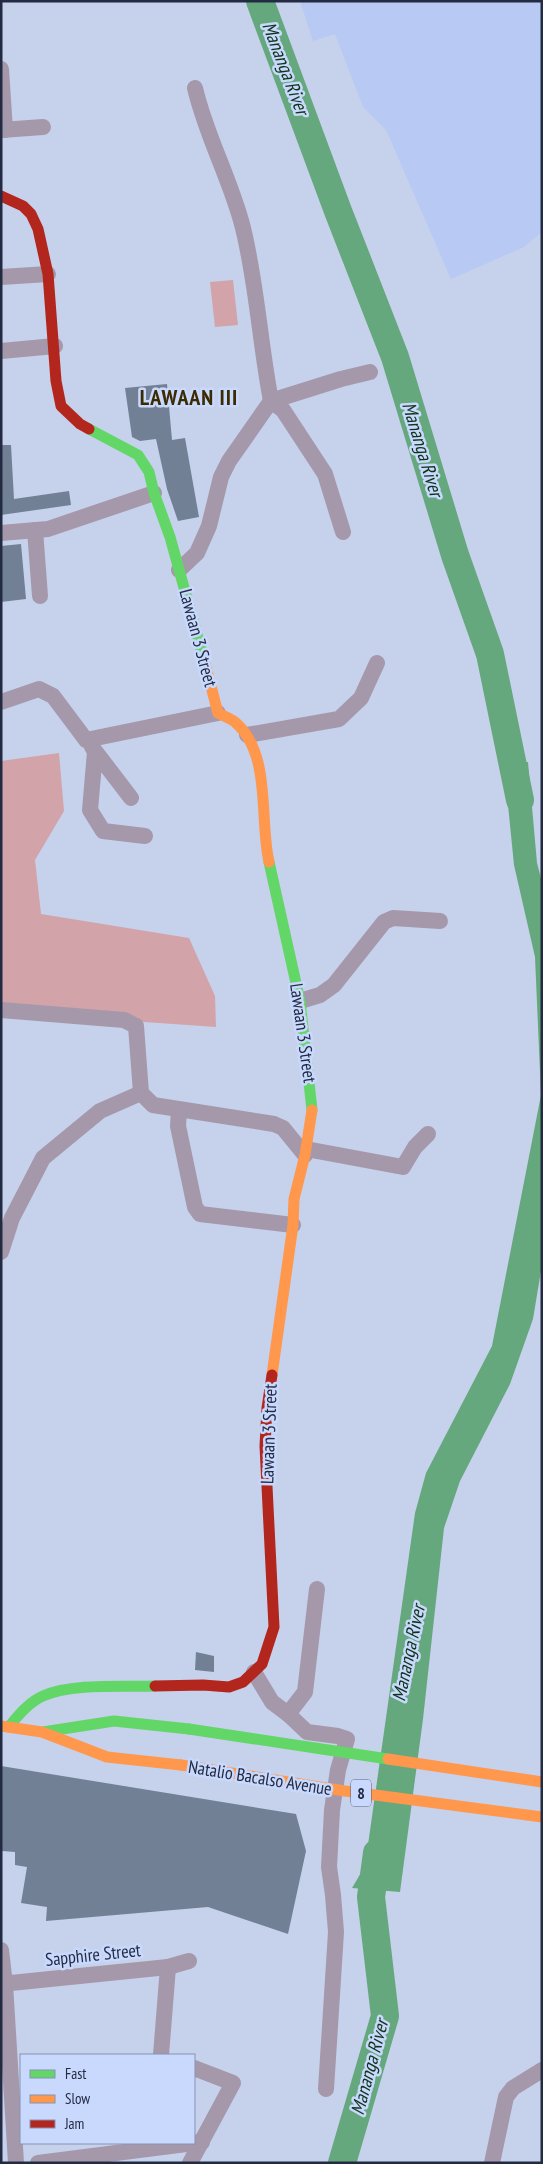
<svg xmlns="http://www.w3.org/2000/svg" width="543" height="2164" viewBox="0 0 543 2164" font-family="'PT Sans Narrow',sans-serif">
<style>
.built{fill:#b8c9f3}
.green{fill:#d2a3a9}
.water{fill:#65a87d}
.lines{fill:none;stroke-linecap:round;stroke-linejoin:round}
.river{stroke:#65a87d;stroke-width:28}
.building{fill:#718094}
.street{stroke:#a598ab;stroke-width:16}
.fast{stroke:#63d668;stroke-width:11}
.slow{stroke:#ff974d;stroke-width:11}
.jam{stroke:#b3261e;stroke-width:11}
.fast-bridge{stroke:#63d668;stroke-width:11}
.slow-bridge{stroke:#ff974d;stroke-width:11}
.labels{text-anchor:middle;stroke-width:5;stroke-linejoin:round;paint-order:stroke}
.shield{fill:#c9d8fd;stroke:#545f7a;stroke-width:1}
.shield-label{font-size:16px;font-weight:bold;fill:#222b42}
.street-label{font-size:18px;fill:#222b42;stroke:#c9d8fd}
.water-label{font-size:19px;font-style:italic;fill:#0f3417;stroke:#c9d8fd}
.district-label{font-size:22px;font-weight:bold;letter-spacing:1px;fill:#3a2b01;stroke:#c9d8fd}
</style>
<rect width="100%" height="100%" fill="#c6d1ec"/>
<!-- built -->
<path class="built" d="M300,1H542V176L540,178L542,180V232L524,247L451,279L386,130L363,107L335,34L313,41Z"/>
<!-- green -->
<g class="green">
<path d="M233,280L238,325L215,327L210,282Z"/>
<path d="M59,753L64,811L35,860L41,914L189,938L215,996L216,1027L1,1012V761Z"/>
</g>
<!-- water -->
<path class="water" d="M528,762L537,863L542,882V1265L533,1319L510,1384L460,1481L444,1528L423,1719L400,1892L352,1888L365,1866L415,1513L426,1473L492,1346L541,1095L535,957L514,865L504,765Z"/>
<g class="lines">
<!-- river -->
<g class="river">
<path d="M260,1L338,211L395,357L455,555L490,654L520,800"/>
<path d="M342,2163L385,2016L371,1897L377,1853"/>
</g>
</g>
<!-- building -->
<g class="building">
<path d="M167,384L172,440L185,438L199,517L178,521L167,489L156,439L140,441L132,437L125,388Z"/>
<path d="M1,445H11L14,499L69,491L71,505L1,515Z"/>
<path d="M21,544L26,599L1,602V546Z"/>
<path d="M196,1652L214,1656V1672L195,1670Z"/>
<path d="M1,1766L296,1814L306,1851L288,1934L208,1907L46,1921L47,1907L21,1903L27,1867L15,1865V1852L2,1851Z"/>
</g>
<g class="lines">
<!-- street -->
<g class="street">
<path d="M1,69L5,130"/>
<path d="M195,88C206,136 231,180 243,228C257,285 260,344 271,401L283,410L325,474L343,532"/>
<path d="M1,130L43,127"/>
<path d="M1,277L48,274"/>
<path d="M1,351L55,346"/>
<path d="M35,530L40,596"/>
<path d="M1,533L48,529L154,493"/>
<path d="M179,570L197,553L209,526L221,477L229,461L271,401L341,379L370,372"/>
<path d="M1,702L39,689L53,696L86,740L218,713"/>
<path d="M247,735L339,719L361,698L377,663"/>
<path d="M92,747L131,798"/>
<path d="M95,752L90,810L103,831L145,836"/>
<path d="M300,1001L320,995L334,985L384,922L393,918L440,921"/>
<path d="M1,1010L124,1020L136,1026L141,1093L153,1105L274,1124L283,1128L305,1155"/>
<path d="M179,1110L178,1126L195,1207L200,1214L293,1225"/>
<path d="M306,1149L403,1167L415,1147L428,1134"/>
<path d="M1,1252L12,1218L43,1158L100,1111L141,1093"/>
<path d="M317,1589L305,1692L288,1714L307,1732L338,1736L347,1739L338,1770L332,1810L329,1867L333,1895L336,1932L326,2089"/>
<path d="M254,1672L272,1702L288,1714"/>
<path d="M1,1950L5,1984L16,2163"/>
<path d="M1,1984L168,1967L189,1961"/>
<path d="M161,2055L168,1967"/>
<path d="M38,2163L202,2142"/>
<path d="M190,2163L233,2083L194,2068"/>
<path d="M492,2163L506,2097L513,2088L542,2070"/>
</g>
<!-- fast -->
<g class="fast">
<path d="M89,429L138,455L149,472L154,493L170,537L204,660"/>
<path d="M269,862L300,1001L312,1110"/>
<path d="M9,1727C18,1715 29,1702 43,1696C72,1683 123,1687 155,1686"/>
<path d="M43,1732L114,1721L189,1729"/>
</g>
<!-- slow -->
<g class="slow">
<path d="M204,660L218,713C223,716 230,718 235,722C272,754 259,818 269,862"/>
<path d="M272,1375L293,1225L294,1199L305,1155L312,1110"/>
<path d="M1,1726L42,1732L107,1757L181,1765"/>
</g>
<!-- jam -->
<g class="jam">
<path d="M1,196L23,206L31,214L38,229L48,274L56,381L61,406L80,424L89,429"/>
<path d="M155,1686L203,1685L229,1687L243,1682L262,1664L274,1627L265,1446L267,1408L272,1375"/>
</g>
<!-- fast-bridge -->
<path class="fast-bridge" d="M189,1729L388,1759"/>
<!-- slow-bridge -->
<g class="slow-bridge">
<path d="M388,1759L542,1782"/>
<path d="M181,1765L345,1791L542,1817"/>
</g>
</g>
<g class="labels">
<!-- shield labels -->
<rect class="shield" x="351" y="1779.5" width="20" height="27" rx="4"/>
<g class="shield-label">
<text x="361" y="1799">8</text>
</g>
<!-- street labels -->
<g class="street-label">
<text transform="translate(198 638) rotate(75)" y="6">Lawaan 3 Street</text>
<text transform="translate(303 1033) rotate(82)" y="6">Lawaan 3 Street</text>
<text transform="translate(269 1434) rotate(-88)" y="6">Lawaan 3 Street</text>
<text transform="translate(260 1778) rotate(9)" y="6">Natalio Bacalso Avenue</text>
<text transform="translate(93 1955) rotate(-6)" y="6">Sapphire Street</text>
</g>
<!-- water labels -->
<g class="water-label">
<text transform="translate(286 68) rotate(69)" y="7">Mananga River</text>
<text transform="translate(423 449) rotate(73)" y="7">Mananga River</text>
<text transform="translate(408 1653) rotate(-78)" y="7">Mananga River</text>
<text transform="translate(369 2067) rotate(-75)" y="7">Mananga River</text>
</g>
<!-- district labels -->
<g class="district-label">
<text x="189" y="405">LAWAAN III</text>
</g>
</g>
<!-- border -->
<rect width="543" height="2164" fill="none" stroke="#222b42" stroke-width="5"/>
<!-- legend -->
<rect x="20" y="2054" width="175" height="90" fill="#c9d8fd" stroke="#8693b2"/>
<rect x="30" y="2070" width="25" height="8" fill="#63d668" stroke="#8693b2"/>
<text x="65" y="2079" font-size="15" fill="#222b42">Fast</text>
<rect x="30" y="2095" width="25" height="8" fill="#ff974d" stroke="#8693b2"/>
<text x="65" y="2104" font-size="15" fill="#222b42">Slow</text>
<rect x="30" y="2120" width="25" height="8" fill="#b3261e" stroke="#8693b2"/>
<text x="65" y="2129" font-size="15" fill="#222b42">Jam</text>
</svg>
